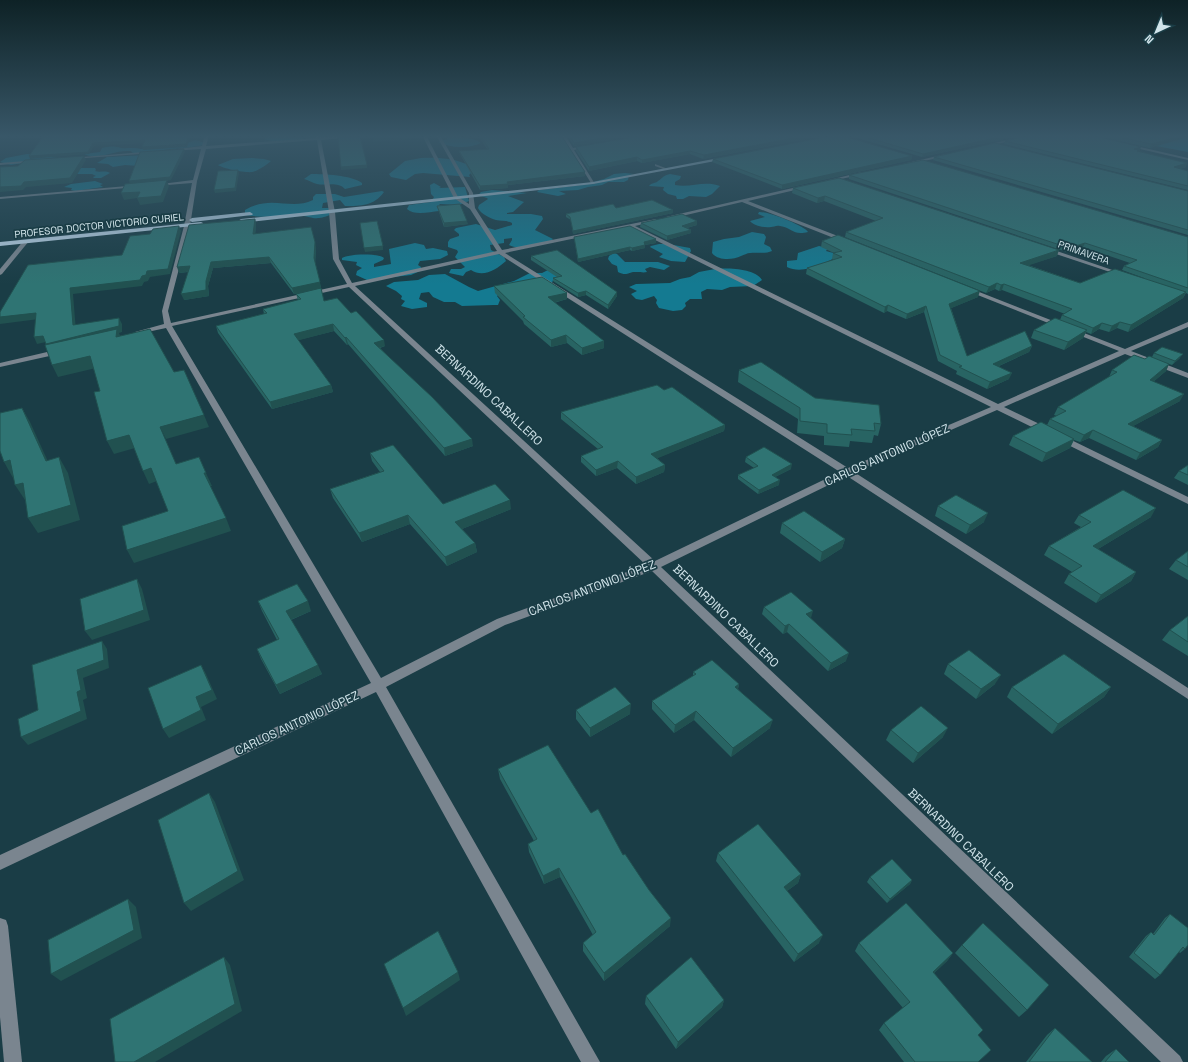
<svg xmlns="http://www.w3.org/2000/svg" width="1188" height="1062" viewBox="0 0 1188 1062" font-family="'Space Grotesk',sans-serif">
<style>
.forest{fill:#147a91}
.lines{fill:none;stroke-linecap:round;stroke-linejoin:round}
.minor{fill:#7a858f;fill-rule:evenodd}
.major{fill:#bbd3e6;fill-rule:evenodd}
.wall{fill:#286463}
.shaded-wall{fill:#215150}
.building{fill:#2f7473;stroke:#215150}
.labels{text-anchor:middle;stroke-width:3.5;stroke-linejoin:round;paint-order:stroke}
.far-street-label{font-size:10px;fill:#d1e4ea;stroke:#1a3d46}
.street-label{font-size:12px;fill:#d1e4ea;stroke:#1a3d46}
</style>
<rect width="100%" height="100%" fill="#1a3d46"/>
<!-- forest -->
<g class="forest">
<path d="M255,135H277L295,138L320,135L279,143L264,139L268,137Z"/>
<path d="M440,135H461L460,136C467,139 475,138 481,143C469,149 450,148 438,142L448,139Z"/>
<path d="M1163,136L1188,138V152L1151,145Z"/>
<path d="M196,140L208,144C195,147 184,148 171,149C159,150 147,156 134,153C129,152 134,151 129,151C114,150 96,161 84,154L100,152L102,148C110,146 115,146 121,148C127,149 134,147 141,149L184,144Z"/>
<path d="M27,154L57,157L11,165L0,162L6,158Z"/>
<path d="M145,155L139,166L125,165L113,167L108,164L97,163L107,157Z"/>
<path d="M252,158L264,159L271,161C266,165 258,171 252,172C246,173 224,169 218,165L233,159Z"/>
<path d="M421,158C438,157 455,158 470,166L471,173L469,175L470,177L423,173L415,174L406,180L391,177L389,174L405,161Z"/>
<path d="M81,168H95L96,170L95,171C100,173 105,170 110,173L101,178H94L93,177L96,176L92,174H77L74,170Z"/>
<path d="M625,173L634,174L629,175L628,180L624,182H608L602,185L588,187L578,190L559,191L566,194L558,196L537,192L539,190L582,185L604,179L614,174Z"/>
<path d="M311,174C324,174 351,175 362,183V185L345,189C338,181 326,186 317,184C313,183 308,180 304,179Z"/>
<path d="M670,174L681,176L680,179L675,182V185C691,188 704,180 720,186L712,194L706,197L689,196L683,199H677L676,196L668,194L663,190L664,187L649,186C652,182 655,184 658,181C663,178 662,176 670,174Z"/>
<path d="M95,181L103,184L100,185L103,187L75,191L71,190L72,188L64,187L71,184Z"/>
<path d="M434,183L441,187L439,188L465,187L469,201L459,205L440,204L439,205L443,206L439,211C429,212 415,216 407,209L409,205L431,202L434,197L431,194L430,185Z"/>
<path d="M492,190L527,193L508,196L524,202L513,212L507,213V214H531L542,216L543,219L535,230L553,239L549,243C538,244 518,251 509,245L512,240V238L504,239V243L490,245L491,250L504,257L506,261C496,270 483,278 471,270L466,272L463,276L449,273L451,269H461L465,267L455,257L458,252L457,250L448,247V242L450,239L459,236V234L454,230L456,228L476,224L495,230L512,225V223C506,220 501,221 496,220C490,218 481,214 478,208L479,205L488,199L487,198L478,195L481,192Z"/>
<path d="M382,191L384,192C374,206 361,206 345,206L340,200L323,203L322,208H329L330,215C312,222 313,215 297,216C279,216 263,218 245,215V210C272,194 290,211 313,200V197L316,194H335L344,197Z"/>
<path d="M759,212C767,211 805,226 808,232C793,236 793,228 780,226C776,225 774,227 771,227C764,228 754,226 750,221L765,217L758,214Z"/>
<path d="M752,232L764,234L766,237L764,244L770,247L772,251C766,254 757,252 750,253C747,253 744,255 741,256C733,260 718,261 712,253L713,242L724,239L739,237Z"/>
<path d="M415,243L424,245L426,249L433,248L447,251L448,255L440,259L420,261L418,265L421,267L420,271L411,275L367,280L356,275L357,271L362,268L356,265L357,262L342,260V258C349,254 377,253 384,258L383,260L374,264V267L391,264L389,249Z"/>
<path d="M659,244H668L690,248L691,251L685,262L671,261L659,257L663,254L650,247L651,246Z"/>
<path d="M819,246L828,248L826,251L837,254L838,256C825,263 803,275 787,267V261L797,260L798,253Z"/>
<path d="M614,253L617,254L625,262H658L670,266L664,270L650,267L645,269L647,272C643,273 641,272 637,272C628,271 628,277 618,272L617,266L612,264L608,259L609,256Z"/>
<path d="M715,269C727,268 755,268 762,280L753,286L730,287L722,290L707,289L701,292L702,299H690L685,303L686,306L682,310L673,311L659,308L656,303L657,300L654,296L642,300L636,299L631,294L637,291L629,287L636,284L670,283L680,279L690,277L699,272Z"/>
<path d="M548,270H582L553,280L552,283L499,294L497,296L500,300L498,305H494L462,306L455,302H444L433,297L429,292L421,293L419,299L427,303V307L412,309L401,306L405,301L401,299L402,296L396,291L386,286L394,282L418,280L429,275L445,274L469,287L478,291L514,281L530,273H542Z"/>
</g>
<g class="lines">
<!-- minor -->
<g class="minor">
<path d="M0,135H19L0,137Z"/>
<path d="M205,135H209L206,146L316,138V135H320V137L371,135L321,140L335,212L339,259L352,283L497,251L470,209L454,198L422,135H426L458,197L469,204V193L436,135H440L473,193L475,208L502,250L656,219V221L635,226L998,404L1119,351L965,290V288H969L1125,349L1188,322V327L1131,351L1188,373V378L1125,354L1004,407L1050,429L1051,431L1050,433H1044L997,410L854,472L1188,688V699L847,476L661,567L1180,1056L1183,1062H1161L652,571L505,625L386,687L600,1062H581L376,692L0,870V855L371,683L166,328L138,334L135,332L164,324L162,311L184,226L192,183L155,186L153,185L193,180L201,149L171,151L169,150L202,146ZM317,140L329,212L333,259L347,284L171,323L168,311L190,226L197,181L206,149ZM629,227L991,407L848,468L505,253ZM499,254L840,472L655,561L355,286ZM349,287L646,565L497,619L381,678L172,326Z"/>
<path d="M561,135H565L573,148L590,145L592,146L574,150L595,184L591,183Z"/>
<path d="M1029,135H1036L984,147L982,146Z"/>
<path d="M1127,144L1188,158V160L1127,146Z"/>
<path d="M156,151L154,153L72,159L70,158Z"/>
<path d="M946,154L948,156L909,164L907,163Z"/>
<path d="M38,160L36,162L0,165V163Z"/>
<path d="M655,164L668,169L666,170L655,166Z"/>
<path d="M862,172L864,174L827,182L825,181Z"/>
<path d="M139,185L137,187L0,199V197Z"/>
<path d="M806,185L808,187L748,201L848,240V242H844L742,202L669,219L666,217Z"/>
<path d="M24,240L29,241L2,274L0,275V269Z"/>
<path d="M1044,248H1048L1127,275L1122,276L1044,250Z"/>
<path d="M60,349H63V353L0,367V363Z"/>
<path d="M1061,435L1188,497V504L1058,440L1057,438Z"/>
<path d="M0,918L6,920L8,926L22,1062H4L0,1017Z"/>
</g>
<!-- major -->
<g class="major">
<path d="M724,157L726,159L593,184L241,223L238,221L241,219L593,182Z"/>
<path d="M250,212L253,214L252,215L192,222L189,220L192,218Z"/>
<path d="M201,222L203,223V225L0,246V242Z"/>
</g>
</g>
<!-- wall -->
<g class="wall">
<path d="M478,135H561L585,172V176L508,185V188L480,190L460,154L459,151L487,149Z"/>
<path d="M567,135H639L574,146Z"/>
<path d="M827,135L703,159L690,154L642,163L637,161L589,171L576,151V147Z"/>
<path d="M847,135H1023L922,157Z"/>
<path d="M1094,135H1188L1150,148Z"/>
<path d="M1005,141L1141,147L1139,152L1186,167L1180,169L1188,171V190L1004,144Z"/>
<path d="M912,156L911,160L782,189L712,162L713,159Z"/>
<path d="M934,157L1188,191V235L933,160Z"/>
<path d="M849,175L1188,237V294L1186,293L1183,298L1128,332L1117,328L1109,332L1099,329L1091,334L1086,332L1083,338L1064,350L1031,338L1034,330L1060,320L1062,315L1065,314L1002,290L999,291L995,289L986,293L845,237L846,232L876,221L824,201L817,203L792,193L793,188L839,178L1057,256L1028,265L1080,283L1144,278L1122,270L1124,266L1130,263L1083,247L1067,252L849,179Z"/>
<path d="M437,206L468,224L444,227Z"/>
<path d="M616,208L673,213L573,234L571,220L566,217V214Z"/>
<path d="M255,219L256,224L255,234L316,248L315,264L321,288L294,294L271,263L213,268L208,286L209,296L184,300L188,272L179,273Z"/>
<path d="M641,223L697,225L687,228L691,230V233L667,240L640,227Z"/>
<path d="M574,237L656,239V243L645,245V248L632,251L630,250L578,262Z"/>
<path d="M822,241L978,297L951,308L967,356L1032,346L1029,352L999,366L1009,379L987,389L956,374L957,371L938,361L924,312L906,319L887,311L884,313L806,274L807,268L834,260L832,259L833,253H834L821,247Z"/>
<path d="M531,256L617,292V296L608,309L586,295L578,297L553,281V278L557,277L531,260Z"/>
<path d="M494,286L567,293V299L554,303L604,341V348L582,355L567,343L551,347L524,324L523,321L495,293Z"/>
<path d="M296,294L324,301L385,346L380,348L473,446L445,456L348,344L347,345L334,331L298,340L331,385L333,392L272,409L218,333L216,326L264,314L263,309L298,300Z"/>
<path d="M1154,353L1180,358L1172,365L1169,364L1166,371L1153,382L1180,401L1133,426L1162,440L1158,447L1136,460L1089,438L1080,442L1074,440L1070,448L1042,462L1009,445L1013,436L1047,425L1050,419L1057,416L1054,415L1058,407L1109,377L1112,370L1145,359L1152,357Z"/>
<path d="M739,370L815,398L881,424L878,436L874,435L872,443L850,441L849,447L824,445V436L797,433L798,419L738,382Z"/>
<path d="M664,390L725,425L724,431L657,458L665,465L664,472L636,484L617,468L596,476L581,462V456L598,449L561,419V412Z"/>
<path d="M370,453L443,504L511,509L462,529L475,543L477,552L447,566L410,524L362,542L333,498L330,489L380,472L372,461Z"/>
<path d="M746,457L791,469L775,477L779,485L758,494L738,479V475L754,468L745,462Z"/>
<path d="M1188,465V485L1174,478L1179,471Z"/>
<path d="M938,506L984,522L966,534L935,516Z"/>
<path d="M1079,515L1151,517L1098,549L1136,572L1131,581L1096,603L1064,583L1069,574L1072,572L1044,555L1049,546L1081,527L1074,523Z"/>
<path d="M782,523L845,539L842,548L820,562L780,533Z"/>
<path d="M1188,551V580L1169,569L1176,560Z"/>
<path d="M258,601L311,611L291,620L322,674L280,694L261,659L257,649L277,640L262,611Z"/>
<path d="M764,607L811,619L846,661L828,671L787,632L783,634L762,614Z"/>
<path d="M1188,616V656L1162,640L1170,630Z"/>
<path d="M948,664L995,684L976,699L944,674Z"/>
<path d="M693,672L739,684L738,689L770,728L731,757L694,720L674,733L652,709V701L693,676Z"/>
<path d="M1012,687H1111L1104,697L1052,734L1007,697Z"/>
<path d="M576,710L630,714L590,737L576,719Z"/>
<path d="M891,730L943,737L913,763L886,740Z"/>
<path d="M498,769L591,813L623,855L670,926L604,981L583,951V943L593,935L560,877L544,884L529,852L528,844L534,841L500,779Z"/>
<path d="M718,853L801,874L798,883L787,891L819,943L794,962L716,861Z"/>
<path d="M870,877L912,880L910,884L887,903L867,882Z"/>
<path d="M1170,914L1185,949L1180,953L1179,952L1160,975L1155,979L1129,957L1146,936L1151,932L1153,934L1165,918Z"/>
<path d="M859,943L953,953L947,961L934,973L978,1035V1062H904L879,1030L884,1023L903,1008L855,951Z"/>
<path d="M962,945L1027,1010L1019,1017L955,953Z"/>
<path d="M646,996L724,1000L722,1007L676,1049L645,1004Z"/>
<path d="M1055,1028L1092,1062H1026L1047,1035Z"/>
<path d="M1116,1049L1129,1062H1101L1106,1056Z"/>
</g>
<!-- shaded-wall -->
<g class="shaded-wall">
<path d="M189,135H191L187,147L143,150L142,147Z"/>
<path d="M619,135H639L574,146V143Z"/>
<path d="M810,135H827L703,159L704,155Z"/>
<path d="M1008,135H1023L922,157L923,154Z"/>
<path d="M1186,135H1188V137L1150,148L1151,144Z"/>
<path d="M420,136L421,138L373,142V139Z"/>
<path d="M145,140L146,143L94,146L89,154L30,159L29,156L93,143Z"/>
<path d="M1141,147L1138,154L1134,149Z"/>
<path d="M184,149L185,152L171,180L167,181L169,186L163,202L140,205L137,198L124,200L121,193L140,192L161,196L130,184L129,181Z"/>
<path d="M690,151V154L642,163V160Z"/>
<path d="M84,156L86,160L72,183L26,187L23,190L0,192V187L24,182Z"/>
<path d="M912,156L911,160L782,189V185Z"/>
<path d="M637,157V161L589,171V167Z"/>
<path d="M1187,163L1186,167L1172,171L1174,167Z"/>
<path d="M367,165V168L341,170V167Z"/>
<path d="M238,170L239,173L236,191L215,193L214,190Z"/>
<path d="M585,172V176L508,185V188L480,190V186L507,182Z"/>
<path d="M825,196L824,201L817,203L818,198Z"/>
<path d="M673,210V213L573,234V231Z"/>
<path d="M255,219L256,224L255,239L253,234Z"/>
<path d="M467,221L468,224L444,227V223Z"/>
<path d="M697,221V225L682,229V226Z"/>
<path d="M179,226L181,231L170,274L150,277L148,281L144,282L142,286L73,294L76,331L73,325L70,288L142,276L147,271Z"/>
<path d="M691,230V233L667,240V236Z"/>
<path d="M656,239V243L645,245V248L632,251V248L644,242Z"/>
<path d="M315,242L316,248L315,264L314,258Z"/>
<path d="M1085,243L1083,247L1067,252L1069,248Z"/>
<path d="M383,246V250L365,252L364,248Z"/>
<path d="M630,247V250L578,262V259Z"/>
<path d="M1059,250L1057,256L1018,269L1020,263Z"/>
<path d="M269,257L271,263L213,268L208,286L209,296L184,300L181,294L206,281L211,262Z"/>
<path d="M190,266L192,271L179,273L177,267Z"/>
<path d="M320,282L321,288L294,294L292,288Z"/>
<path d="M997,283L995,289L986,293L989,287Z"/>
<path d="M1004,284L1002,290L999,291L1001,285Z"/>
<path d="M586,291V295L578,297V293Z"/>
<path d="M980,291L978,297L947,310L949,304Z"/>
<path d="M617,292V296L608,309V305Z"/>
<path d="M1186,292L1183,298L1128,332L1131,325Z"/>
<path d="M567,293V299L548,304V297Z"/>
<path d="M888,305L887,311L884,313L885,307Z"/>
<path d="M926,306L924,312L906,319L907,314Z"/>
<path d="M36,313L39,319L0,324V317Z"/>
<path d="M119,318L122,324V332L119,333L122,340L116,337L49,350L46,344Z"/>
<path d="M1120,322L1117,328L1109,332L1112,326Z"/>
<path d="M1102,323L1099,329L1091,334L1093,328Z"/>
<path d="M333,324L334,331L296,341L294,334Z"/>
<path d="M1087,330L1083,338L1064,350L1068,342Z"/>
<path d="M566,335L567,343L551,347V340Z"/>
<path d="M43,336L46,342L37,344L34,337Z"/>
<path d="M346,337L348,344L347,345L345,338Z"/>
<path d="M384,340L385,346L375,349L374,343Z"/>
<path d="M604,341V348L582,355V348Z"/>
<path d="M1032,346L1029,352L990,370L993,364Z"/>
<path d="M1183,354L1180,358L1172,365L1175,361Z"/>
<path d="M90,356L96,368L58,377L52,365Z"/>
<path d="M1169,364L1166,371L1146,388L1150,380Z"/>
<path d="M1012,373L1009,379L987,389L990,382Z"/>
<path d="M331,385L333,392L272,409L270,402Z"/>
<path d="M1184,394L1180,401L1124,431L1128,424Z"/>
<path d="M22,408L30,422L55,477L46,461Z"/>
<path d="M204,415L209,427L166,439L160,427Z"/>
<path d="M725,425L724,431L651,461V454Z"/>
<path d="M1093,430L1089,438L1080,442L1084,435Z"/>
<path d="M129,435L135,448L114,454L107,441Z"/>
<path d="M472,439L473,446L445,456L444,448Z"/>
<path d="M1074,439L1070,448L1042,462L1046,453Z"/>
<path d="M1162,440L1158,447L1136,460L1140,453Z"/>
<path d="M59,457L68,473L80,520L38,533L28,518Z"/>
<path d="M10,460L20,475L13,478L4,462Z"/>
<path d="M618,461L617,468L596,476V470Z"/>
<path d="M792,464L791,469L771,479L772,475Z"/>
<path d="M665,465L664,472L636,484V477Z"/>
<path d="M151,468L157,481L149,484L143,471Z"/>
<path d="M204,473H206L212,486H209Z"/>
<path d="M780,480L779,485L758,494L759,490Z"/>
<path d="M23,483L32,498L25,500L15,485Z"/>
<path d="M510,500L511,509L457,531L455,522Z"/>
<path d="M1156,508L1151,517L1088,555L1093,546Z"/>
<path d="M988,513L984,522L966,534L970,525Z"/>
<path d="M408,515L410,524L362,542L359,533Z"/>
<path d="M226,518L231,531L134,563L127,550Z"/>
<path d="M845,539L842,548L820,562L822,552Z"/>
<path d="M475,543L477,552L447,566L445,557Z"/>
<path d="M1136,572L1131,581L1096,603L1101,595Z"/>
<path d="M137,579L142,589L150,620L92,640L85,631Z"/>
<path d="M308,601L311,611L290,620L286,611Z"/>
<path d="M813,611L811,618L806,614Z"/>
<path d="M789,624L787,632L783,634L785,626Z"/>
<path d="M102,641L107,649L109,668L83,678L87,698L83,700L87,719L28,745L21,737L77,692V670Z"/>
<path d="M849,653L846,661L828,671L831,663Z"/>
<path d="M201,665L206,674L217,699L201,707L206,720L169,738L163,729L196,697Z"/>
<path d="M318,665L322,674L280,694L276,685Z"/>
<path d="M1001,675L995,684L976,699L981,689Z"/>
<path d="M739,684L737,692L735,687Z"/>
<path d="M1111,687L1104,697L1052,734L1058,724Z"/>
<path d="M631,704L630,714L590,737V728Z"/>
<path d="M696,711L694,720L674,733L675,725Z"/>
<path d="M773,720L770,728L731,757L733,748Z"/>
<path d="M948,728L943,737L913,763L918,753Z"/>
<path d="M209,793L215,802L244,880L191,911L184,903Z"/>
<path d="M559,868L560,877L544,884L543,876Z"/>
<path d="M801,874L798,883L780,896L784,887Z"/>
<path d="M912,880L910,884L887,903L890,899Z"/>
<path d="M128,899L136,907L142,938L61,981L51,974Z"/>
<path d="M671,918L670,926L604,981V973Z"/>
<path d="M823,935L819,943L794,962L798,954Z"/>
<path d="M953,953L947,961L927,980L933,972Z"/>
<path d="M224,957L230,965L242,1011L155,1062H134Z"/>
<path d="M458,972L460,980L406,1016L403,1008Z"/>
<path d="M724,1000L722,1007L676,1049L678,1042Z"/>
</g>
<!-- building -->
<g class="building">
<path d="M44,135H189L186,144L142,147L145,140L93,143L88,152L29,156Z"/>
<path d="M372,135H420V136L373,139Z"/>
<path d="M480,135H561L585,172L507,182L508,184L480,186L459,151L489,149Z"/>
<path d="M569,135H619L574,143Z"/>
<path d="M645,135H810L704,155L690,151L642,160L637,157L589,167L576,147Z"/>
<path d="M835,135H840L912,156L782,185L713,159Z"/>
<path d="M859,135H1008L923,154Z"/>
<path d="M1030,135H1091L1141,147L1134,149L1140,150L1137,151L1187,163L1174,167L1188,171V186L1005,141Z"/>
<path d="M1111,135H1186L1151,144Z"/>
<path d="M360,136L367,165L341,167L338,137Z"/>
<path d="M995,143L1188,191V230L934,157Z"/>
<path d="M184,149L170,177L129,181L140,152Z"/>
<path d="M84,156L70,178L24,182L21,186L0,187V167L18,166L25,160Z"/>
<path d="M923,160L1188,237V288L1124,266L1137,260L1085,243L1069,248L849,175Z"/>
<path d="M238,170L235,188L214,190L218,171Z"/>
<path d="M839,178L1059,250L1020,263L1080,283L1115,269L1186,292L1131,325L1120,322L1112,326L1102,323L1093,328L1062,315L1072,309L1004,284L1001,285L997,283L989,287L846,232L883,218L825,196L818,198L793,188Z"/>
<path d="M167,180L161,196L137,198L140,192L121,193L125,184Z"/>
<path d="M652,200L673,210L573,231L570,217L566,214L613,204L616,208Z"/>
<path d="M460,204L467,221L444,223L437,206Z"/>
<path d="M682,214L697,221L682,226L691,230L667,236L641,223Z"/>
<path d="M255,219L253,234L311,227L315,242L314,258L320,282L292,288L269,257L211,262L206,281V290L181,294L190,266L177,267L189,225Z"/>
<path d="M377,221L383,246L364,248L360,223Z"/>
<path d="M179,226L168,269L147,271L146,275L142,276L140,280L70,288L73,325L119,318V326L46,344L43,336L34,337L36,313L0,317V312L28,265L122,255L130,236L150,234L153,229Z"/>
<path d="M630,226L656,239L644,242L645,245L632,248L630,247L578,259L574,237Z"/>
<path d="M838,235L980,291L949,304L967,356L1025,331L1032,346L993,364L1012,373L990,382L959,367L962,366L940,355L926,306L907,314L888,305L885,307L807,268L842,257L833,253L842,251L822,241Z"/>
<path d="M557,250L617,292L608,305L586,291L578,293L553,278L562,276L531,256Z"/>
<path d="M542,277L567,293L548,297L604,341L582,348L566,335L551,340L523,317L525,316L494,286Z"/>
<path d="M321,288L324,301L337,298L351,313L356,311L384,340L374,343L432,397L472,439L444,448L346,337L345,338L333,324L294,334L331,385L270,402L216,326L267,313L263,309L301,299L296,294Z"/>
<path d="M1055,318L1087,330L1068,342L1034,330Z"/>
<path d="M117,329L116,337L150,329L174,372L184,370L204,415L160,427L176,464L199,457L206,473H204L226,518L127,550L122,526L168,511L151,468L143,471L129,435L107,441L94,392L100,391L90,356L52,365L45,345Z"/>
<path d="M1162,347L1183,354L1175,361L1154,353Z"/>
<path d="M1134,355L1145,359L1149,356L1169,364L1150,380L1184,394L1128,424L1162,440L1140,453L1093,430L1084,435L1050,419L1066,411L1058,407L1117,372L1112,370Z"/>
<path d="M761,362L815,398L879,405L881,424L874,423L875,431L851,429L852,435L827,433V424L800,421V408L739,370Z"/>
<path d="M657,385L664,390L672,387L725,425L651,454L665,465L636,477L618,461L596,470L581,456L603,447L561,412Z"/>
<path d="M22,408L46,461L59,457L71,505L28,518L23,483L15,485L10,460L4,462L0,451V413Z"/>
<path d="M1041,422L1074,439L1046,453L1013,436Z"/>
<path d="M393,445L443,504L495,484L510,500L455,522L475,543L445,557L408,515L359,533L330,489L384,471L370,453Z"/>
<path d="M764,447L792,464L772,475L780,480L759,490L738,475L758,466L746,457Z"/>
<path d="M1188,465V475L1179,471Z"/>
<path d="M1123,490L1156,508L1093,546L1136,572L1101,595L1069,574L1082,566L1049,546L1091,522L1079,515Z"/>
<path d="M956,495L988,513L970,525L938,506Z"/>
<path d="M804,511L845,539L822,552L782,523Z"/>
<path d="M1188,551V567L1176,560Z"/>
<path d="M137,579L144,610L85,631L80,599Z"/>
<path d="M297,584L308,601L286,611L318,665L276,685L257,649L279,639L258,601Z"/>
<path d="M791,592L813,611L806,614L849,653L831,663L789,624L785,626L764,607Z"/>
<path d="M1188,616V642L1170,630Z"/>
<path d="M102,641L104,660L77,670L81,690L77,692L81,711L21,737L18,719L38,710L32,665Z"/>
<path d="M969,650L1001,675L981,689L948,664Z"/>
<path d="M1064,654L1111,687L1058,724L1012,687Z"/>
<path d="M712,660L739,684L735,687L773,720L733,748L696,711L675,725L652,701L696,674L693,672Z"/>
<path d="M201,665L212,690L196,697L201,710L163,729L148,688Z"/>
<path d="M615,687L631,704L590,728L576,710Z"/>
<path d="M921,706L948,728L918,753L891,730Z"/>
<path d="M548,745L591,813L598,809L623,855L625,854L649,890L671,918L604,973L583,943L596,932L559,868L543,876L528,844L537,839L498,769Z"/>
<path d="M209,793L238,871L184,903L158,820Z"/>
<path d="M758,824L801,874L784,887L823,935L798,954L718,853Z"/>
<path d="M892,859L912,880L890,899L870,877Z"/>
<path d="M128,899L134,930L51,974L48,940Z"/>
<path d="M906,903L953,953L933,972L983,1030L978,1035L991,1050L978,1062H915L884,1023L910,1002L859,943Z"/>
<path d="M1170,914L1188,928V945L1185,949L1183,947L1160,975L1134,953L1151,932L1154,935Z"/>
<path d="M983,923L1049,985L1027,1010L962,945Z"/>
<path d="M438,931L458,972L403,1008L384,964Z"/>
<path d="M224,957L235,1004L134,1062H115L110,1019Z"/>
<path d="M691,957L724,1000L678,1042L646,996Z"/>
<path d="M1055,1028L1092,1062H1029Z"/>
<path d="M1116,1049L1129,1062H1105Z"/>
</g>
<!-- sky -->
<linearGradient id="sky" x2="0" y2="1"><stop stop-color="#0e2226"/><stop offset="0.48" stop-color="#385768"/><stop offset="1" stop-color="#385768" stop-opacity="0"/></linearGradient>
<rect width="1188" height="284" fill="url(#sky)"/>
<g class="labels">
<!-- far-street labels -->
<g class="far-street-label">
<text transform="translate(99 225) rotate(-6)" y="4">PROFESOR DOCTOR VICTORIO CURIEL</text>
<text transform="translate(1084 252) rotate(19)" y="4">PRIMAVERA</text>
</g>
<!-- street labels -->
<g class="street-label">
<text transform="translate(489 395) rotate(43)" y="4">BERNARDINO CABALLERO</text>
<text transform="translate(887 455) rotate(-24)" y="4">CARLOS ANTONIO LÓPEZ</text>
<text transform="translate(592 588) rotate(-21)" y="4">CARLOS ANTONIO LÓPEZ</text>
<text transform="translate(726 616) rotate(44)" y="4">BERNARDINO CABALLERO</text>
<text transform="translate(297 723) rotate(-25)" y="4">CARLOS ANTONIO LÓPEZ</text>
<text transform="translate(961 840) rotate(44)" y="4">BERNARDINO CABALLERO</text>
</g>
</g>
<!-- north arrow -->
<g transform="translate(1156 32) rotate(224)" stroke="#1a3d46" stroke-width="3" paint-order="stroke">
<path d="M0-3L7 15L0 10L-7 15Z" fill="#d1e4ea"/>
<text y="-6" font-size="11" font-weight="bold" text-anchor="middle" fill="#d1e4ea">N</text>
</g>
</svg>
